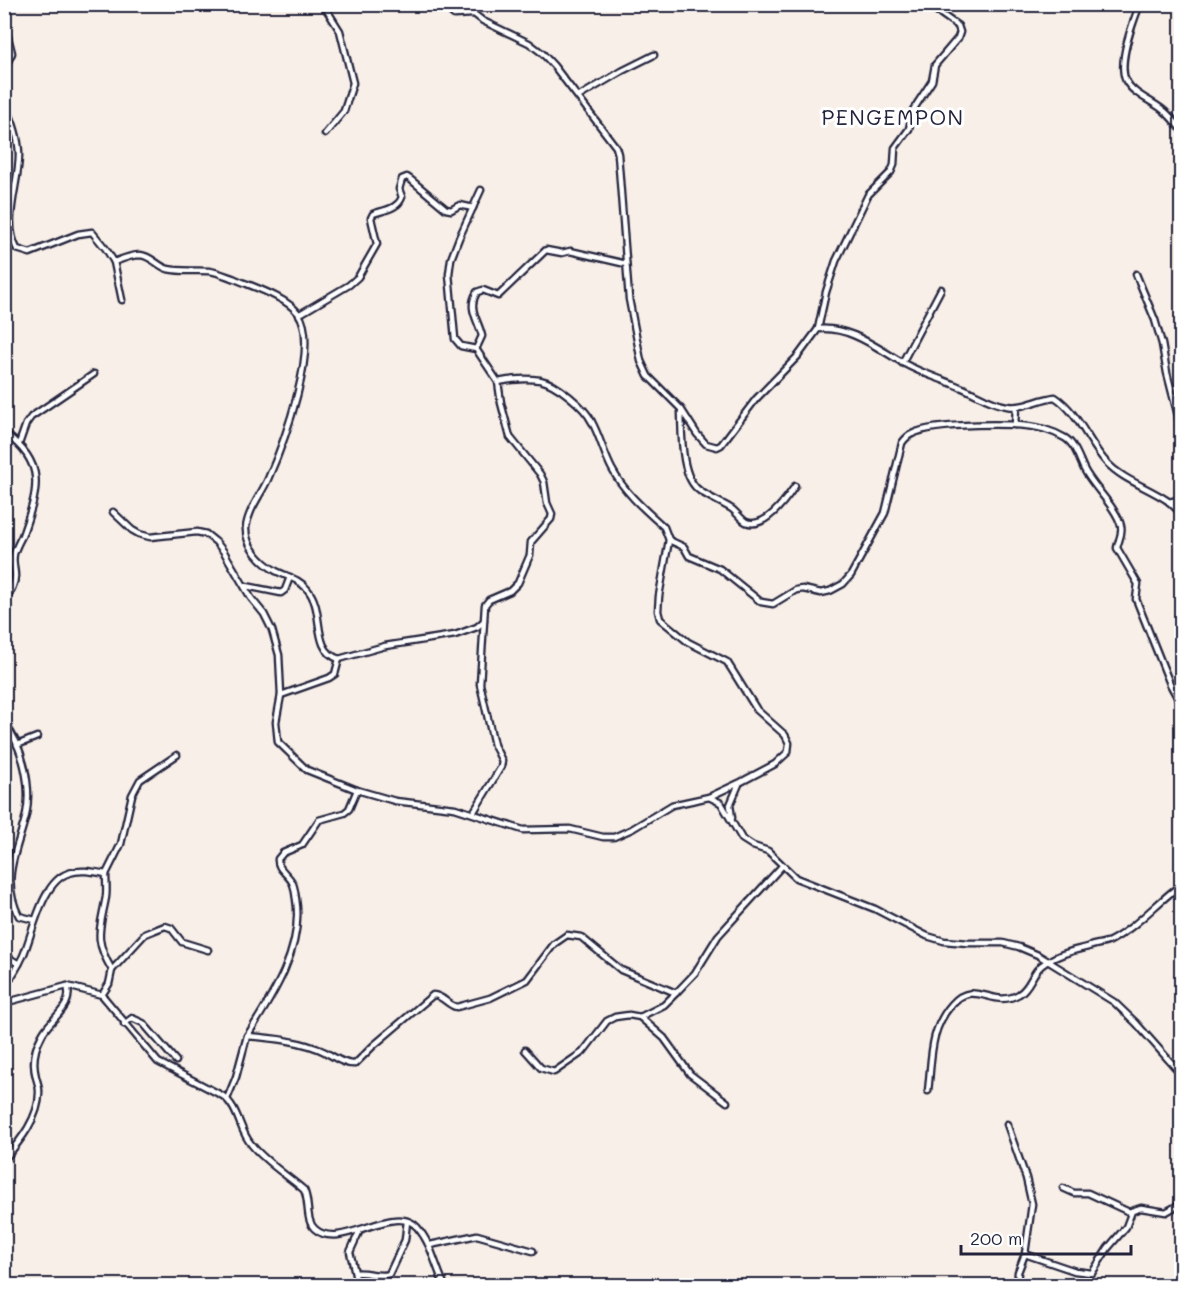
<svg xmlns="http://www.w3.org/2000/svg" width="1186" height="1290" viewBox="0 0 1186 1290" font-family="Mali,sans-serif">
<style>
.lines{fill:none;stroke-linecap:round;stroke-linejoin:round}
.street-casing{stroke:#22223b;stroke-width:9}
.street{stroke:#fff;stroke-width:4.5}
.labels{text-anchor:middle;stroke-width:6;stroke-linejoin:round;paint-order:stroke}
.quarter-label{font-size:21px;letter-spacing:1.5px;fill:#22223b;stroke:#fff}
</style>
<rect width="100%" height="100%" fill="#f8efe8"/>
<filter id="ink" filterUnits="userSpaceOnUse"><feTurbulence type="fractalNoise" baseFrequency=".0167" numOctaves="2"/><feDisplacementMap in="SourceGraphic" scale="12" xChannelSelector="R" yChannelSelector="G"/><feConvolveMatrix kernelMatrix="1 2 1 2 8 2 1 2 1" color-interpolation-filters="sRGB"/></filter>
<g filter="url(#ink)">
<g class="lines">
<defs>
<g id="street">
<path d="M323,4L340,31L353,83L344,111L325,134"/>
<path d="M435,4L444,6L454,15L474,14"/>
<path d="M471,4L474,14L483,21L529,43L542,53L554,66L616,147L618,154L629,299L641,361L648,376L681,409L697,434L706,444L717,447L721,445L756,399L798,356L818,329C851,326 878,349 905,364C923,374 942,379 960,387C976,393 990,404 1007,406C1023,409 1038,399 1055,397C1078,412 1088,442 1106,462C1124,481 1148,487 1168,501C1173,505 1177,510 1182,514"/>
<path d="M1140,4C1133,22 1117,63 1126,81C1133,94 1152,101 1163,110C1170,115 1176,124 1182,130"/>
<path d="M4,5L5,4"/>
<path d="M4,21L12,53L4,70"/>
<path d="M578,97L622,71L654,55"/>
<path d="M4,100C11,118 19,136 19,155C19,184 2,222 17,249L30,253L78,234L92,232L106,249L114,262C122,259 131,255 140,255C152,256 157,266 168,269C181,272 195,270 209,271C218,272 226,276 235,279C253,287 286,297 298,313C321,344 283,445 268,479C261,495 248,510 246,528C245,546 262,563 276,571C288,577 299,579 307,589C326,610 310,649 339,659L335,674L329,678L281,695"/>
<path d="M114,262L122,300"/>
<path d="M1136,274L1155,320L1162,344L1167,373L1178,416L1182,460"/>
<path d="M300,314L349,285L358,277L377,244L371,218L373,214C384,210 398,209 402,197L399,189L402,179L407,177L410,179L446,209L451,210L460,205L473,208"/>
<path d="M818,329L826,292L836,261L868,195L891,172L894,165L895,148L909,129L913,110L932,81L935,65L958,38L960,32L958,26L927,4"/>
<path d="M476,349L482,336C478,319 467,309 477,292L483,290L498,296L546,250L562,253L570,251L626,264"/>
<path d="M902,363L941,289"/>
<path d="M681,412C682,434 680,477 700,491C710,498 722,503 732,509C737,513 741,519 746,522C765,530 787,498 795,486"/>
<path d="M1015,425L1016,407"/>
<path d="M4,433C49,464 37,493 22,536C19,542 16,547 14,554C12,563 15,568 15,576C15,585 9,595 4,602"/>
<path d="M19,444L26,424L31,417L94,374"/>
<path d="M1169,502L1182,499"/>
<path d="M113,512L132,530L139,534L150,537L197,532L206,534L216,542L224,552L251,598L264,614L272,630L279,655L281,695L276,722L278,742L307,770L357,790L395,801L455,808L523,830L570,829L603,837H614L632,829L672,805L709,797L741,782L775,764L788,752L789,743L785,735L757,710L727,662L688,642L660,619L658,611L659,596L669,540L664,527C645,510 624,492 612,469C604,454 600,437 592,422C585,407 556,383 540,380C526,378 512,379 498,382"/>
<path d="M669,540L684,547L689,556L720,569L761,602L773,604L796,590L803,589L821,593L830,591L843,584L851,575L885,513L902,443C905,439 907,436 912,434C933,423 1020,422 1044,429C1051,431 1058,434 1065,438C1075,444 1079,459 1084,469C1093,487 1117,508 1121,526C1123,534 1118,541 1117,548L1138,584L1136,599L1170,684L1182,706"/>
<path d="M246,586L281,593L285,590L290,577"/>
<path d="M339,659L385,646L455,635L477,627L484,621"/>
<path d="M4,723C23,745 32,787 26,815C17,852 0,878 19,916L35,920"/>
<path d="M17,745L37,737"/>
<path d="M709,797L721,803L742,839L753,846L768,851L796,878L875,909L927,936L944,941L968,943H1003L1019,947L1038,955L1114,1002L1136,1023L1182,1075"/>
<path d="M473,813L501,767L502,761L494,745L480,684L485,605L489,600L510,591L518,583L530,555L531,542L551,519L552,514L547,503L544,482L540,474L510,437L501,403L498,382L476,349L461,346L455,339L449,274L451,259L459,238L481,190"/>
<path d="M732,818L730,805L739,784"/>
<path d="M106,874L121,844L132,795L140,780L177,755"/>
<path d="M4,955L19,964"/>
<path d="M112,970L145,934L165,926L171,928L182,942L208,950"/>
<path d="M4,988C11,978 18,967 23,956C33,933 42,881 69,873C81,869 94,872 106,874C106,881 107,890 106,897C100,930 93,938 112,970L109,984L102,995"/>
<path d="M4,1003L67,986L102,995L158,1062L223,1096C239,1108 239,1130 251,1144C265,1162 287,1175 304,1190C310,1202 305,1220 315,1229C340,1252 394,1202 417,1227C432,1244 435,1266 445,1286"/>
<path d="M640,1017L664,1038L690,1074L727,1102"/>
<path d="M124,1024L132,1018L143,1023L176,1061"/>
<path d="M247,1036C272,997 304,948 296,899C295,894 295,887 292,882C287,873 277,869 278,859L283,853L302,845L319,820L344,813L349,809L357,790"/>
<path d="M525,1050L541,1068L554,1072L583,1052L607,1021L615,1017L629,1015L640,1017L664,1005L676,993L695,973L718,936L782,866"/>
<path d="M928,1091C932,1059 929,1030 952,1004C975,978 993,1010 1019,994C1031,987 1032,970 1045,963C1057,955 1074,950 1088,947C1095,944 1103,944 1110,941C1138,926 1157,902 1182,884"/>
<path d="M227,1099L236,1077L247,1036C272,1038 303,1041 325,1052C334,1057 345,1065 355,1064L373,1046L433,995C443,995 448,1006 457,1007L490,998L527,980L554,944L567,935L581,937L621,970L676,993"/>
<path d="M1007,1124L1026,1178L1032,1204L1025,1254L1018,1272L1017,1286"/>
<path d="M4,1160C20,1141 40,1117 39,1091C39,1086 37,1081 36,1077C32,1062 34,1050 41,1037C48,1019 75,1008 67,986"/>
<path d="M1063,1188L1074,1193H1088L1129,1212L1141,1208L1166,1212L1182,1203"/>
<path d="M430,1245L477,1235L533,1251"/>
<path d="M1025,1254L1075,1271L1092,1273L1108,1248L1126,1227L1132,1211"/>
<path d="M355,1273L350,1252L360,1230"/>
<path d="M356,1286L355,1273C367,1271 378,1278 389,1274L405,1240L407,1221"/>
</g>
</defs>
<!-- street casing -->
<use href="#street" class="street-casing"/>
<!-- street -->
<use href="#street" class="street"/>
</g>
</g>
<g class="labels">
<!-- quarter labels -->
<g class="quarter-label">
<text x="893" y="125">PENGEMPON</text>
</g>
</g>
<!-- margin -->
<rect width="1186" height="1290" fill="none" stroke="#fff" stroke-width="24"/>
<rect x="12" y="12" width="1162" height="1266" fill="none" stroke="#22223b" stroke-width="2" filter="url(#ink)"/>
<!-- scale -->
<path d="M961 1245v9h170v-9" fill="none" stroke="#22223b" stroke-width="3"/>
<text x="970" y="1245" font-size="18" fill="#22223b" stroke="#ffffff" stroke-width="4.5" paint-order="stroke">200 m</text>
</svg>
